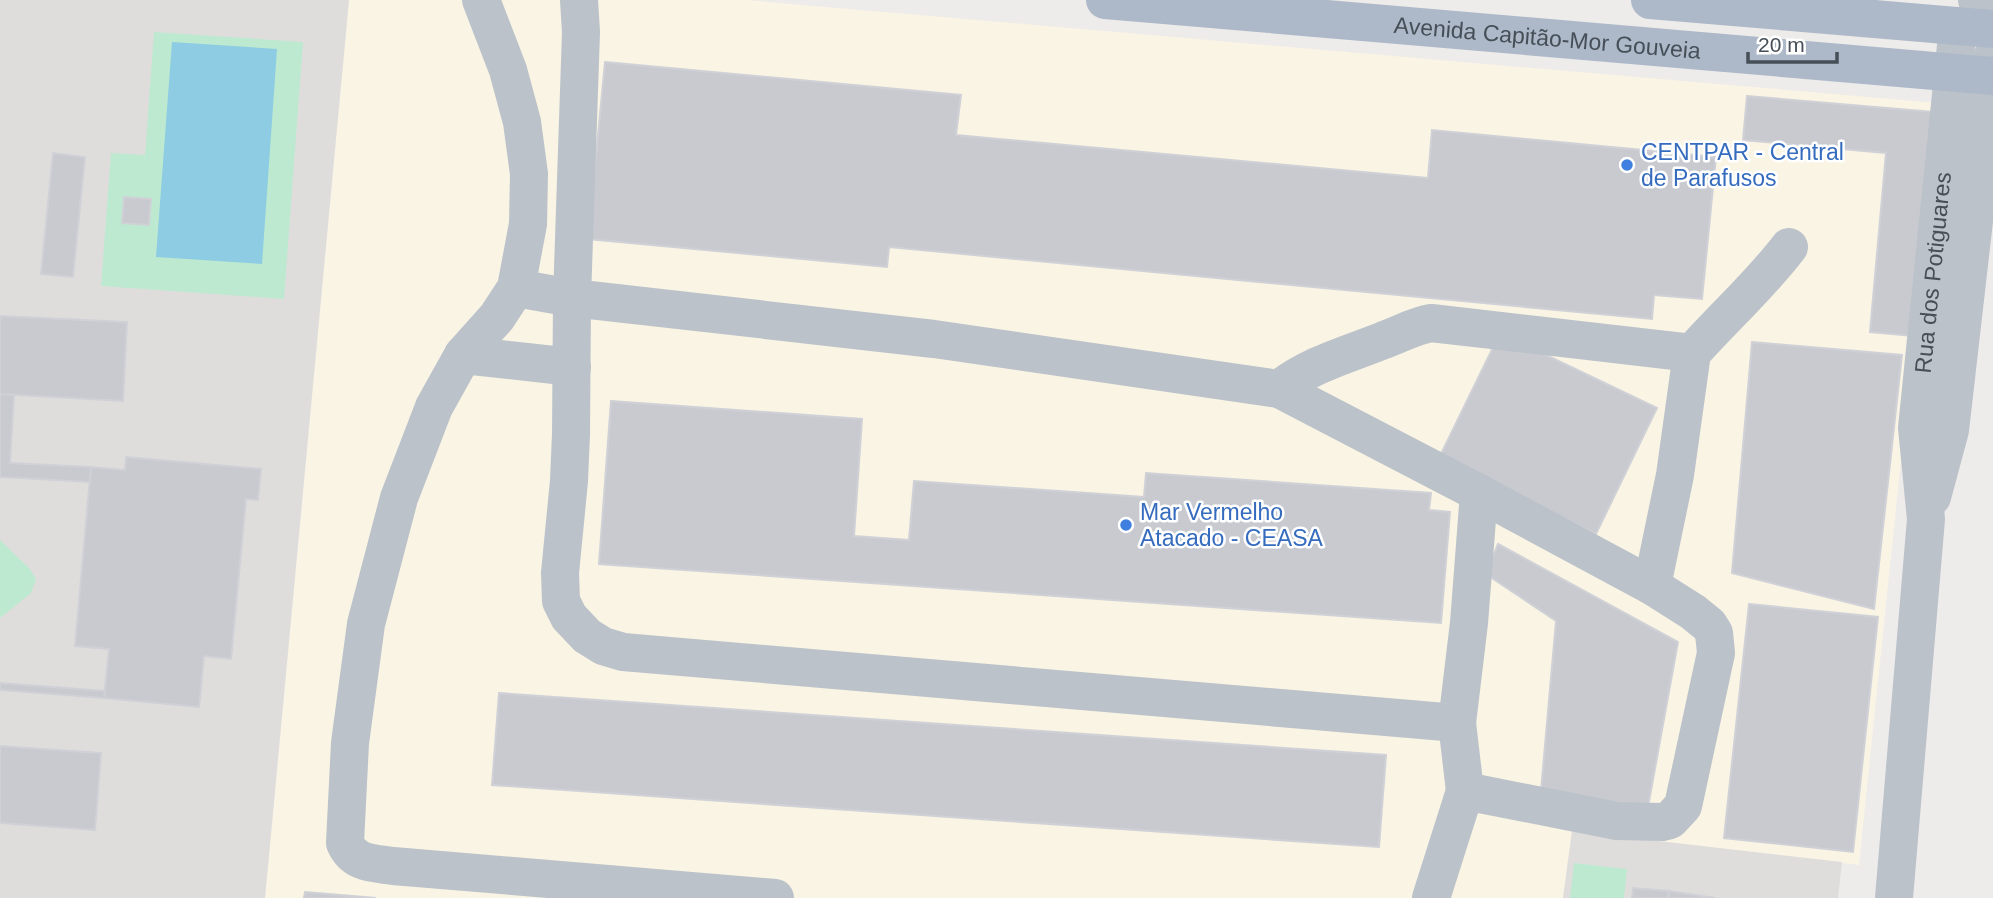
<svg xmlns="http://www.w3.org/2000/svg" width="1993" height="898" viewBox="0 0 1993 898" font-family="Helvetica,sans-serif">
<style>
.commercial{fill:#f9f4e4}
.education{fill:#dfdddc}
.green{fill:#bce9d0}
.water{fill:#8dcce2}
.building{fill:#c9cad0;stroke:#d0d1d7;stroke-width:2}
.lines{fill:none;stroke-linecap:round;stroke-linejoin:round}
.minor{stroke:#bbc2ca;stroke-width:38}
.major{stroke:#adb9c8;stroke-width:38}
.shop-dot{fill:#3f7fe0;stroke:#fff;stroke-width:2.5}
.labels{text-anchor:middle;stroke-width:5;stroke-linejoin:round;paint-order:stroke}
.street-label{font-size:23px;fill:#464e57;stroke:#fff}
.shop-label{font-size:23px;fill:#366cbe;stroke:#fff;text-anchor:start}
</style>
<rect width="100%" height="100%" fill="#eeebeb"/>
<!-- commercial -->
<path class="commercial" d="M349,0H746L1938,103L1859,865L1572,831L1563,898H265Z"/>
<!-- education -->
<g class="education">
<path d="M0,0H349L265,898H0Z"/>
<path d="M1572,831L1842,862L1838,898H1563Z"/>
</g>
<!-- green -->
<g class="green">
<path d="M154,32L303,42L284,299L101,286L111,153L145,155Z"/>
<path d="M0,540L30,569L36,579L31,593L0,618Z"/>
<path d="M1574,863L1627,869L1624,898H1570Z"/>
</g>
<!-- water -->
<path class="water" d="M172,42L277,49L262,264L156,257Z"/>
<!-- building -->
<g class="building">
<path d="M605,62L961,95L956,135L1428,178L1432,130L1716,157L1702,299L1654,295L1652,319L889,247L887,267L588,239Z"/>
<path d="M1747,96L1933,112L1913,336L1870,332L1886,153L1743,140Z"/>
<path d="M53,153L85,157L73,277L41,274Z"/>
<path d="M124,197L151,199L149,225L122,223Z"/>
<path d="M0,316L127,322L123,401L0,394Z"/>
<path d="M1500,333L1657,408L1596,534L1439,458Z"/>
<path d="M1752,342L1902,355L1874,609L1732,573Z"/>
<path d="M0,394L14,395L10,463L91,467L90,482L0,477Z"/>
<path d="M611,401L862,419L854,536L909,540L914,481L1144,497L1146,473L1431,493L1429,510L1450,512L1441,623L599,564Z"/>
<path d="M126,457L261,469L258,500L246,499L231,659L204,656L199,707L104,698L109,649L75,646L91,467L125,470Z"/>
<path d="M1498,544L1678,642L1648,807L1541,791L1556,621L1486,574Z"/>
<path d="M1749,604L1878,617L1853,852L1724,838Z"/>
<path d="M0,683L105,691L104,698L0,690Z"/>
<path d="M499,693L1386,755L1379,847L492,785Z"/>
<path d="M0,746L101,753L95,830L0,823Z"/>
<path d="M1633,888L1669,891L1668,898H1632Z"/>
<path d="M1669,891L1715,898H1668Z"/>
<path d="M305,892L376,898H304Z"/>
</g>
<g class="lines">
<!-- minor -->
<g class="minor">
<path d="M481,0L508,70L522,122L529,174L528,224L516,288L497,317L463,355L434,407L399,498L366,624L350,743L345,843C354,864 373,863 393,866L775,898"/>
<path d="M579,0L581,32L572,298L571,434L569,481L560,573L561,601L569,617L587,636L603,646L623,652L1457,723L1465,791"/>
<path d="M1977,0L1993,25"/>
<path d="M516,288L572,298L934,339L1279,389L1479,493L1652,586L1693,612L1709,625L1714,633L1716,653L1683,806L1670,820L1662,822L1617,821L1465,791L1431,898"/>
<path d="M463,355L572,367"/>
<path d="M1279,389C1311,364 1347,355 1384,340C1401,334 1414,326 1431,323L1692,353C1724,317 1760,285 1789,247"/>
<path d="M1932,497L1950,430L1993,55"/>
<path d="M1652,586L1675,475L1692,353"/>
<path d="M1457,723L1469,623L1479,493"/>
<path id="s1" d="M1894,898L1926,519L1917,428L1958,26"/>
</g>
<!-- major -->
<g class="major">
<path id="s2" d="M1105,0L1993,76"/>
<path d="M1650,0L1993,29"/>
</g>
</g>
<!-- markers -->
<g class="shop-dot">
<circle cx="1627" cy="165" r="7"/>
<circle cx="1126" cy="525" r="7"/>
</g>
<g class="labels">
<!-- street labels -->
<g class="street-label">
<text dy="8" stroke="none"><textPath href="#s2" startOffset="444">Avenida Capitão-Mor Gouveia</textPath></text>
<text dy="8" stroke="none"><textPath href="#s1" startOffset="628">Rua dos Potiguares</textPath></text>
</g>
<!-- shop labels -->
<g class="shop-label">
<text x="1641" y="160">CENTPAR - Central<tspan x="1641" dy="26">de Parafusos</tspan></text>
<text x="1140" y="520">Mar Vermelho<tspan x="1140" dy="26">Atacado - CEASA</tspan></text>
</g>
</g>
<!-- scale -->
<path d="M1748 52v10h89v-10" fill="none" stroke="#464e57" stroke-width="3.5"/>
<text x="1758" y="52" font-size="21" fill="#464e57" stroke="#ffffff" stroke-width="5" paint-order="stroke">20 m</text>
</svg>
